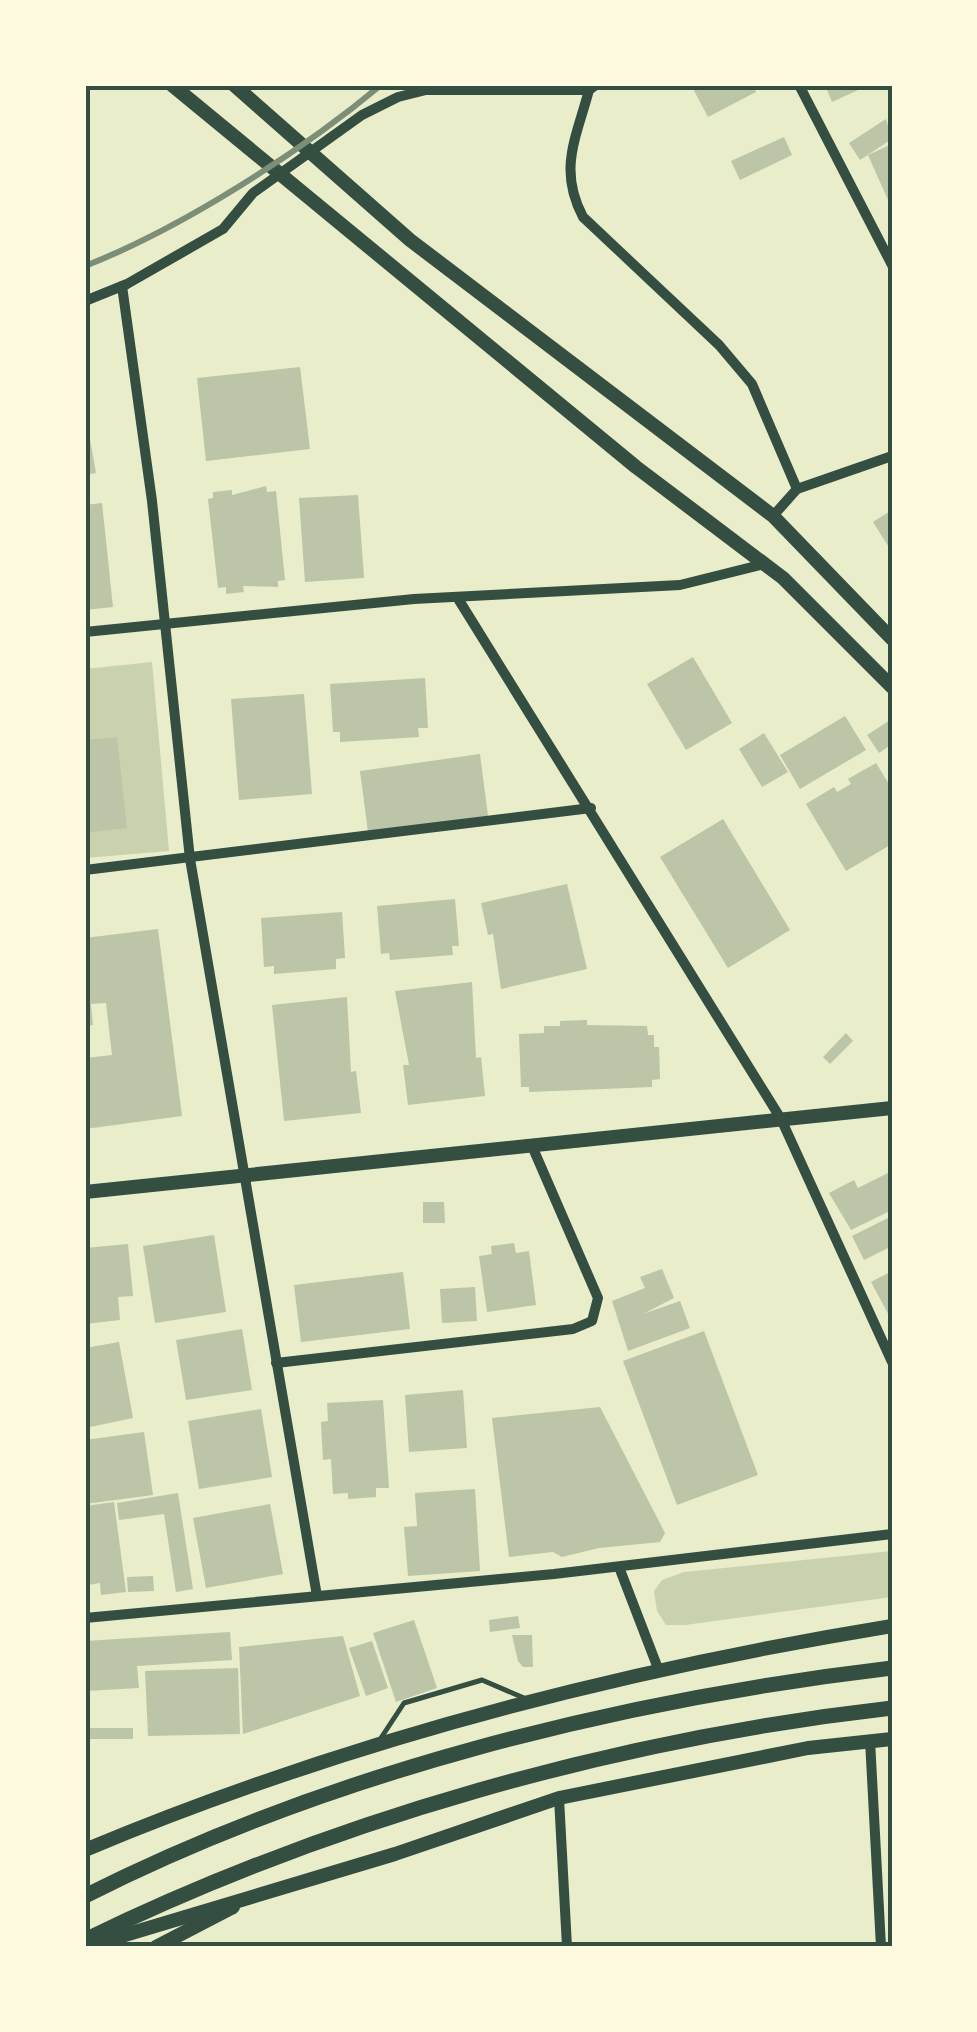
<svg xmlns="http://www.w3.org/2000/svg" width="977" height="2032" viewBox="0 0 977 2032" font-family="'Source Serif 4',serif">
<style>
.green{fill:#cad2ad}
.building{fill:#bcc5a7}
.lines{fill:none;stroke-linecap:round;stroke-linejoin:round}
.service{stroke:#344e41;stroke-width:5}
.minor{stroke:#344e41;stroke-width:10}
.secondary{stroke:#344e41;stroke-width:14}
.trunk{stroke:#344e41;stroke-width:15}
.rail{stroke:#7c8e77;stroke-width:6}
.neatline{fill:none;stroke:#344e41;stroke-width:4}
</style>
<rect width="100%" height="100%" fill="#e9edc9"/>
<!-- green -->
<g class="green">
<path d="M152,662L169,851L85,858V669Z"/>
<path d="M892,1551V1597L685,1625H666L657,1611L654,1591L662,1580L684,1572Z"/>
</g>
<!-- building -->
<g class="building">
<path d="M691,85H753L756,92L708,117Z"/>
<path d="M825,85H869L832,102Z"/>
<path d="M886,119L892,139L860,160L849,143Z"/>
<path d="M784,137L792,155L740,180L731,161Z"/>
<path d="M892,144V209L868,155Z"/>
<path d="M300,367L310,449L206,461L197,378Z"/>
<path d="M85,411L96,473L85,475Z"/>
<path d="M266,486L267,492L276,491L285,580L278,581V587L243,586L244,592L226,594V587L218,588L208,499L213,498V492L232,490V495Z"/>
<path d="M358,495L364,578L305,582L299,498Z"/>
<path d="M102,503L113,607L85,610V505Z"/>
<path d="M892,510V552L873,522Z"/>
<path d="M693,657L732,723L686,750L647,684Z"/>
<path d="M425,678L428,728H418L419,737L340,742V732H333L330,684Z"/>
<path d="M304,694L312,794L239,800L231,699Z"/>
<path d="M845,716L866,750L800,789L780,755Z"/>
<path d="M892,719V744L879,753L867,735Z"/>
<path d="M764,733L788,772L762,787L739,749Z"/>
<path d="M117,737L127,828L85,833V740Z"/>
<path d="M480,754L488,816L368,832L360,771Z"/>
<path d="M876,763L892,789V844L846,871L806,804L834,787L837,792L851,784L848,779Z"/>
<path d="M723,819L790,930L728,968L660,857Z"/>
<path d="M567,884L587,969L501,989L493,934L488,935L481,903Z"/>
<path d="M455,899L459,946H452L453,955L390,960L389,953L381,954L377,906Z"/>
<path d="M342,912L345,958L336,959V969L274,974V966L264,967L261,918Z"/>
<path d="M158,929L182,1116L85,1129V1058L112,1055L106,1003L91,1004L93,1025L85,1026V938Z"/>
<path d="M472,982L476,1058L481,1057L485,1096L408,1105L403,1065H409L395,991Z"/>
<path d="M347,997L351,1072L356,1071L361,1113L284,1121L272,1005Z"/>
<path d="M587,1020V1025L647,1026L648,1035H654V1047H659L660,1079L652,1080V1087L529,1092V1087H521L519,1034L544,1033V1026H560V1021Z"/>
<path d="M846,1033L853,1041L830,1064L823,1057Z"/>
<path d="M892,1171V1210L851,1230L829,1193L854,1180L858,1188Z"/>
<path d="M423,1202H444L445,1223H423Z"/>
<path d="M892,1216V1246L864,1260L852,1236Z"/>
<path d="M214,1235L226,1312L155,1323L143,1246Z"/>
<path d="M514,1243L516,1253L529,1251L536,1305L487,1312L479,1256L492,1254L491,1246Z"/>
<path d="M128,1244L133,1296L118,1297L120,1320L85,1324V1248Z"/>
<path d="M662,1269L674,1298L643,1314L680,1301L690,1328L628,1351L612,1301L645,1288L640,1277Z"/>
<path d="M892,1271V1321L871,1282Z"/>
<path d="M403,1272L410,1329L301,1342L294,1285Z"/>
<path d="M475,1287L477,1321L442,1323L440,1289Z"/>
<path d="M242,1329L252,1390L186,1400L176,1340Z"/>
<path d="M704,1331L758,1475L677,1505L623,1361Z"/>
<path d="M119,1342L133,1418L85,1428V1348Z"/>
<path d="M463,1390L467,1448L409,1452L405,1395Z"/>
<path d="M383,1400L389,1488H376V1497L348,1499V1493L333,1494L331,1459L323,1460L321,1422L328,1421L327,1403Z"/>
<path d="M600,1407L665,1533L660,1542L599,1548L562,1557L553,1552L509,1557L492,1418Z"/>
<path d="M261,1409L272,1477L199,1489L188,1421Z"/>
<path d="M144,1432L153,1495L85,1504V1440Z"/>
<path d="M475,1489L480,1571L408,1576L404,1527L417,1526L415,1493Z"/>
<path d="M178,1493L193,1589L176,1592L164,1514L119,1520L117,1503Z"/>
<path d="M114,1502L126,1592L101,1595L100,1583L88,1585L85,1506Z"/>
<path d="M270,1504L283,1574L206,1588L193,1518Z"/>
<path d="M153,1576L154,1591L128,1592L127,1577Z"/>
<path d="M518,1616L520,1628L490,1632L489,1620Z"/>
<path d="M414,1620L437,1688L396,1702L373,1633Z"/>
<path d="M230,1632L232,1660L137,1666L139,1688L85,1691V1641Z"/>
<path d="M512,1635H532L533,1667H523L518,1661Z"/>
<path d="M343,1636L360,1696L243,1734L239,1647Z"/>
<path d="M372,1641L388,1688L366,1696L349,1648Z"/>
<path d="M238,1668L240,1734L148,1736L145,1671Z"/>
<rect x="85" y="1728" width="48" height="11"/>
</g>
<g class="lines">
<!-- service -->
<path class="service" d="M381,1738L404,1703L482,1680L524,1698"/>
<!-- minor -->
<g class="minor">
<path d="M596,85L589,90C576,139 558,169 583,217L719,345L752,384L797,489"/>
<path d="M799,85L892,265"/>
<path d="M122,286L152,501L190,859L317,1596"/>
<path d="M85,301L127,284L223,229L253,193L362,115L398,97L426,90H589"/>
<path d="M773,516L797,489L892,456"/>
<path d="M457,597L781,1119L892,1362"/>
<path d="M85,632L414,599L680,585L764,564"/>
<path d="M85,870L591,808"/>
<path d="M276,1363L573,1329L592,1321L598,1298L532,1146"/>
<path d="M619,1567L659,1671"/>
<path d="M85,1618L554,1574L892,1534"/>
<path d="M870,1740L881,1947"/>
<path d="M559,1798L567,1947"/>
</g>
<!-- secondary -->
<g class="secondary">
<path d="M172,85L636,467L783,578L892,687"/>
<path d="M234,85L410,240L773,516L892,639"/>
<path d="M85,1192L892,1108"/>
<path d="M85,1850C343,1742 616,1671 892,1626"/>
<path d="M85,1947L395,1854L559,1798L808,1748L892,1739"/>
<path d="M156,1947L233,1907"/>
</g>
<!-- trunk -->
<g class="trunk">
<path d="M85,1896C330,1772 620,1700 892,1668"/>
<path d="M85,1940C333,1819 618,1739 892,1708"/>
</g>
<!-- rail -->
<path class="rail" d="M85,266C182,228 302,151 381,85"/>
</g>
<!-- border -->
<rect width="977" height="2032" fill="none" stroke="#fefae0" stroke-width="175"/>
<rect x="88" y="88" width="802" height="1856" class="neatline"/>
</svg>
